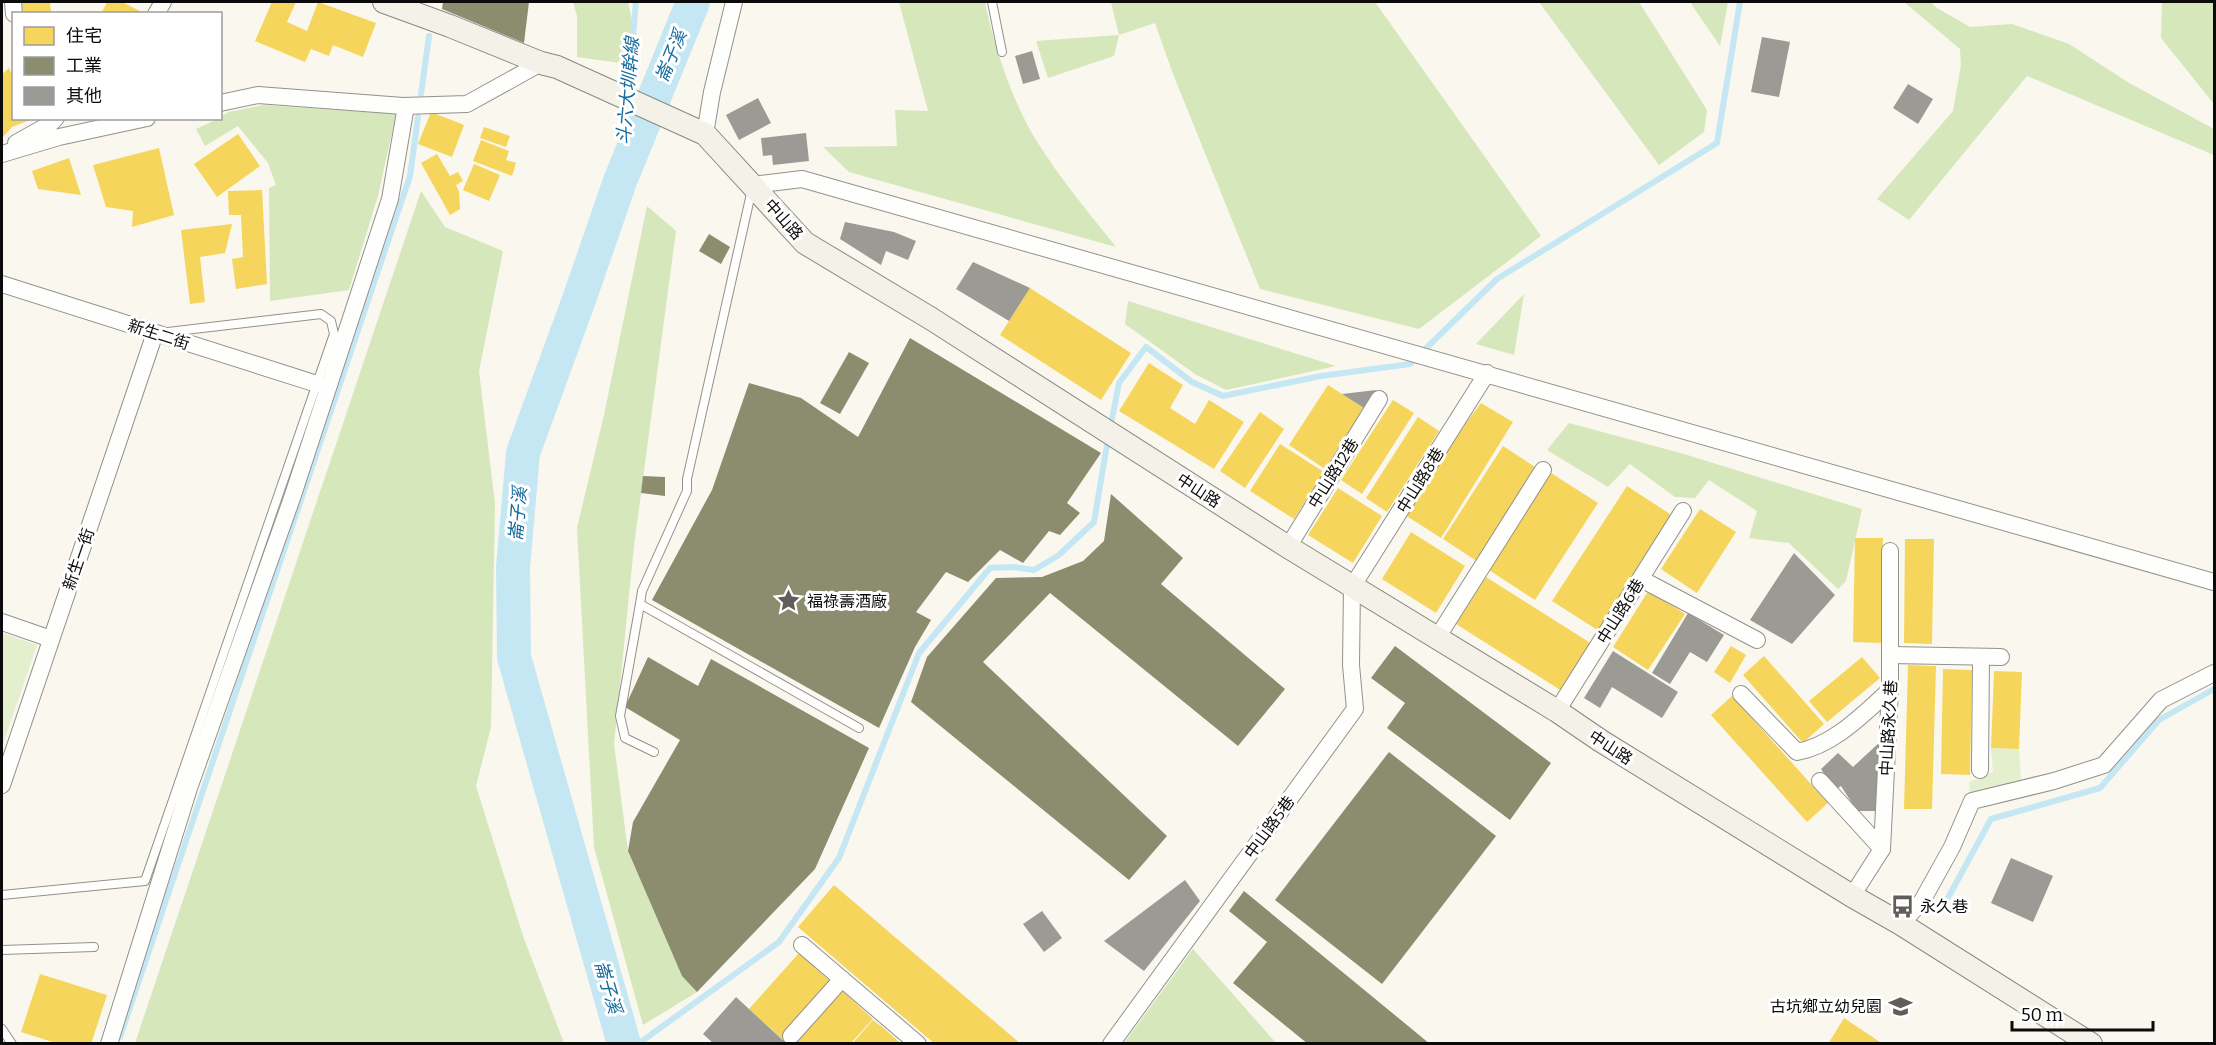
<svg xmlns="http://www.w3.org/2000/svg" width="2216" height="1045" viewBox="0 0 2216 1045" font-family="Bitter,'Noto Sans TC',serif">
<style>
.green{fill:#e4efce}
.forest{fill:#d5e7bb}
.homes{fill:#f6d55c}
.industry{fill:#8c8c6e}
.lines{fill:none;stroke-linecap:round;stroke-linejoin:round}
.stream{stroke:#c5e7f4;stroke-width:6}
.river{stroke:#c5e7f4;stroke-width:34}
.building{fill:#9c9a94}
.lane-casing{stroke:#93918d;stroke-width:10}
.street-casing{stroke:#93918d;stroke-width:18}
.secondary-casing{stroke:#898884;stroke-width:24}
.lane{stroke:#fefefc;stroke-width:8}
.street{stroke:#fefefc;stroke-width:16}
.secondary{stroke:#f4f2e8;stroke-width:22}
.labels{text-anchor:middle;stroke-width:6;stroke-linejoin:round;paint-order:stroke}
.street-label{font-size:16px;fill:#0b0b0b;stroke:#fff}
.poi-label{font-size:16px;fill:#0b0b0b;stroke:#fff;text-anchor:start}
.water-label{font-size:18px;font-style:italic;fill:#146a9d;stroke:#fff}
</style>
<rect width="100%" height="100%" fill="#faf7ee"/>
<!-- green -->
<g class="green">
<path d="M2,633L37,645L2,747Z"/>
<path d="M1991,748L2019,749L2021,779L1970,795L1969,782L1993,772Z"/>
</g>
<!-- forest -->
<g class="forest">
<path d="M573,2H628L634,29L620,63L577,57V16Z"/>
<path d="M899,2H985C993,44 1013,103 1036,140C1059,177 1088,212 1116,247L849,172L823,147L897,146L895,110L928,111Z"/>
<path d="M1111,2H1375L1541,236L1419,329L1260,289L1173,74L1155,23L1119,35L1114,56L1048,78L1036,41L1119,35Z"/>
<path d="M1539,2H1639L1707,110L1704,132L1659,165Z"/>
<path d="M1690,2H1728L1720,46Z"/>
<path d="M1904,2H1931L1937,8L1970,27L2012,24L2069,44L2129,83L2214,129V155L2027,76L1909,220L1877,199L1953,111L1961,65L1960,49Z"/>
<path d="M2162,2H2214V104L2161,38Z"/>
<path d="M263,105L396,114L378,196L349,290L270,301L269,188L276,185L268,163L238,126L205,146L196,129L220,118L221,116L229,112Z"/>
<path d="M421,191L445,227L503,251L479,371L495,504L491,727L476,786L523,936L564,1043H135Z"/>
<path d="M647,206L676,231L634,546L614,744L628,851L682,976L697,992L643,1025L594,847L577,528L604,415Z"/>
<path d="M1524,294L1514,355L1476,344Z"/>
<path d="M1128,301L1336,366L1226,390L1195,374L1125,324Z"/>
<path d="M1569,423L1684,454L1862,509L1846,581L1838,589L1789,543L1749,538L1757,511L1709,480L1695,498L1675,497L1630,464L1608,487L1547,450Z"/>
<path d="M1193,949L1276,1043H1124Z"/>
</g>
<!-- homes -->
<g class="homes">
<path d="M22,2H50L51,14H23Z"/>
<path d="M107,2H122L140,11L139,14H101Z"/>
<path d="M272,2H296L287,22L307,31L318,2L376,23L363,57L333,45L329,56L311,49L305,62L255,41Z"/>
<path d="M9,68L14,80V118H29L30,120L12,127L2,138V74Z"/>
<path d="M431,112L464,125L452,157L418,144Z"/>
<path d="M484,127L510,136L506,147L480,138Z"/>
<path d="M238,134L260,166L217,197L194,164Z"/>
<path d="M481,140L509,151L506,160L516,163L512,176L473,161Z"/>
<path d="M159,148L174,215L132,227L133,211L106,207L93,165Z"/>
<path d="M437,154L450,176L458,172L463,181L456,185L459,191L460,209L450,215L421,163Z"/>
<path d="M69,158L81,195L38,189L32,171Z"/>
<path d="M474,164L500,175L489,201L463,190Z"/>
<path d="M262,190L267,284L236,289L232,259L243,257L241,215H229L228,191Z"/>
<path d="M232,224L225,253L200,257L205,302L190,304L181,230Z"/>
<path d="M1030,288L1131,353L1101,400L1000,335Z"/>
<path d="M1149,363L1183,385L1170,408L1195,424L1209,400L1244,422L1214,469L1119,411Z"/>
<path d="M1328,385L1364,408L1325,469L1289,445Z"/>
<path d="M1393,400L1414,413L1362,494L1341,480Z"/>
<path d="M1481,403L1513,422L1441,538L1405,515L1466,423Z"/>
<path d="M1260,412L1284,429L1245,488L1220,471Z"/>
<path d="M1418,417L1439,431L1387,512L1366,498Z"/>
<path d="M1280,444L1324,472L1294,519L1250,491Z"/>
<path d="M1503,446L1538,469L1478,562L1443,539Z"/>
<path d="M1551,473L1598,503L1535,600L1489,570Z"/>
<path d="M1627,486L1673,516L1599,631L1552,601Z"/>
<path d="M1338,488L1382,516L1353,563L1308,535Z"/>
<path d="M1700,509L1736,532L1697,593L1661,569Z"/>
<path d="M1411,532L1465,566L1436,613L1382,579Z"/>
<path d="M1855,538H1883L1882,643L1853,642Z"/>
<path d="M1905,539H1934L1932,644L1904,643Z"/>
<path d="M1486,577L1592,644L1562,691L1456,624Z"/>
<path d="M1649,590L1685,614L1648,670L1613,647Z"/>
<path d="M1731,646L1746,655L1730,683L1714,672Z"/>
<path d="M1764,656L1824,724L1803,743L1743,675Z"/>
<path d="M1862,657L1880,678L1827,722L1809,701Z"/>
<path d="M1908,665L1936,666L1932,809H1904Z"/>
<path d="M1943,669L1972,670L1970,775L1941,774Z"/>
<path d="M1994,671L2022,672L2019,749L1991,748Z"/>
<path d="M1732,696L1828,803L1807,822L1711,715Z"/>
<path d="M834,885L896,938L1021,1044H935L861,981L798,927Z"/>
<path d="M799,953L833,984L782,1039L749,1009Z"/>
<path d="M40,974L107,995L91,1044H59L21,1032Z"/>
<path d="M839,988L873,1019L850,1044H791Z"/>
<path d="M1844,1018L1883,1044H1828Z"/>
<path d="M873,1020L887,1031L901,1044H852Z"/>
</g>
<!-- industry -->
<g class="industry">
<path d="M443,2H529L524,43L442,9Z"/>
<path d="M709,234L730,247L721,264L699,251Z"/>
<path d="M910,338L1101,453L1067,503L1080,513L1060,535L1049,531L1023,563L1000,550L968,582L946,572L916,612L931,620L915,647L879,728L652,600L712,490L749,383L801,398L858,437Z"/>
<path d="M849,352L869,363L840,414L820,403Z"/>
<path d="M643,476L665,477V496L641,493Z"/>
<path d="M1111,494L1183,558L1161,584L1285,689L1238,746L1050,593L983,662L1167,836L1129,880L911,702L927,657L996,578L1042,577L1083,561L1104,541Z"/>
<path d="M1395,646L1551,763L1510,820L1387,728L1405,703L1371,678Z"/>
<path d="M648,657L698,686L711,659L869,748L815,869L697,992L682,976L628,851L633,822L680,740L625,707Z"/>
<path d="M1389,752L1496,836L1382,984L1275,900Z"/>
<path d="M1244,891L1430,1044H1308L1233,983L1267,942L1229,911Z"/>
</g>
<g class="lines">
<!-- stream -->
<g class="stream">
<path d="M628,93L636,2"/>
<path d="M421,94L429,36"/>
<path d="M620,181L627,104"/>
<path d="M1110,429L1119,383L1146,347L1192,382L1223,396L1321,376L1410,364L1497,279L1717,143L1740,2"/>
<path d="M1943,907L1991,819L2100,788L2159,720L2214,689"/>
<path d="M120,1037L410,176L418,117"/>
<path d="M638,1044L779,942L839,858L919,653L990,568L1012,567L1034,570L1059,555L1094,522L1108,439"/>
</g>
<!-- river -->
<path class="river" d="M624,1044L514,657L513,567L523,453L581,294L620,181L693,2"/>
</g>
<!-- building -->
<g class="building">
<path d="M1762,37L1790,42L1779,97L1751,92Z"/>
<path d="M1032,51L1040,79L1023,84L1015,56Z"/>
<path d="M1908,84L1933,99L1918,124L1893,108Z"/>
<path d="M758,98L771,123L739,140L726,115Z"/>
<path d="M806,133L809,161L773,165L772,155L763,156L761,138Z"/>
<path d="M845,222L894,232L916,241L908,260L886,251L881,265L840,239Z"/>
<path d="M973,262L1030,288L1009,321L956,289Z"/>
<path d="M1376,390L1364,408L1342,394Z"/>
<path d="M1794,553L1835,595L1792,644L1750,620Z"/>
<path d="M1688,613L1724,635L1707,662L1690,652L1670,684L1652,673Z"/>
<path d="M1613,651L1678,692L1662,718L1612,687L1600,708L1584,698Z"/>
<path d="M1881,741L1879,811H1857L1841,786L1835,790L1821,769L1838,753L1853,767Z"/>
<path d="M2011,858L2053,876L2033,922L1991,903Z"/>
<path d="M1185,880L1200,901L1144,971L1104,941Z"/>
<path d="M1042,911L1062,938L1044,952L1023,924Z"/>
<path d="M736,997L749,1009L787,1044H714L703,1034Z"/>
</g>
<g class="lines">
<defs>
<g id="lane">
<path d="M992,2L1002,52"/>
<path d="M752,189L687,479V491L642,591L640,604L859,728"/>
<path d="M640,604L620,716L625,738L654,752"/>
<path d="M2,895L145,881L334,334L331,321L321,314L168,332"/>
<path d="M2,950L94,947"/>
<path d="M2,1029L12,1044"/>
</g>
<g id="street">
<path d="M13,2L14,14"/>
<path d="M156,14L163,2"/>
<path d="M220,103L258,95L403,106L467,104L541,63"/>
<path d="M705,134L712,92L734,2"/>
<path d="M16,143L50,124L56,118"/>
<path d="M2,154L59,137L147,118"/>
<path d="M753,185L802,179L2214,582"/>
<path d="M2,284L317,384"/>
<path d="M1288,547L1379,399"/>
<path d="M1641,579L1757,640"/>
<path d="M2,622L51,639"/>
<path d="M1437,638L1543,470"/>
<path d="M1890,655L2001,657"/>
<path d="M1741,694L1797,752C1834,745 1862,715 1890,690"/>
<path d="M1557,711L1683,511"/>
<path d="M1980,770L1981,657"/>
<path d="M1820,781L1882,849"/>
<path d="M2,785L155,333"/>
<path d="M1852,896L1882,849L1890,690V551"/>
<path d="M1901,924L1922,901L1952,847L1972,801L2054,781L2104,765L2161,700L2214,673"/>
<path d="M802,945L918,1044"/>
<path d="M791,1036L842,979"/>
<path d="M109,1044L189,788L292,498L390,199L406,106"/>
<path d="M1111,1044L1355,709L1351,665L1352,587L1487,373"/>
</g>
<path id="secondary" d="M384,2L450,26L541,63L557,67L705,134L805,243L930,318L1288,547L1557,711L1601,741L1852,896L1901,924L2091,1044"/>
</defs>
<!-- lane casing -->
<use href="#lane" class="lane-casing"/>
<!-- street casing -->
<use href="#street" class="street-casing"/>
<!-- secondary casing -->
<use href="#secondary" class="secondary-casing"/>
<!-- lane -->
<use href="#lane" class="lane"/>
<!-- street -->
<use href="#street" class="street"/>
<!-- secondary -->
<use href="#secondary" class="secondary"/>
</g>
<!-- icons -->
<defs>
<symbol id="sight-bare" viewBox="-9 -9 18 18"><path d="M0-6L1.8-2.2L6-1.7L2.9 1.2L3.7 5.4L0 3.3L-3.7 5.4L-2.9 1.2L-6-1.7L-1.8-2.2Z" fill="#5f5e5a" stroke="#fff" stroke-width="2.5" paint-order="stroke"/></symbol>
<symbol id="bus-bare" viewBox="-9 -9 18 18"><path d="M-5-6H5V4H4V6H2V4H-2V6H-4V4H-5ZM-3.5-4V0h7V-4ZM-3.5 1.2v1.5H-2V1.2ZM2 1.2v1.5H3.5V1.2Z" fill="#5f5e5a" stroke="#fff" stroke-width="2.5" paint-order="stroke"/></symbol>
<symbol id="school-bare" viewBox="-9 -9 18 18"><path d="M0-5L7-2L0 1L-7-2ZM-4 1L0 2.5L4 1V4Q0 6-4 4Z" fill="#5f5e5a" stroke="#fff" stroke-width="2.5" paint-order="stroke"/></symbol>
</defs>
<g fill-rule="evenodd">
<use href="#sight-bare" x="772" y="584" width="33" height="33"/>
<use href="#bus-bare" x="1886" y="890" width="33" height="33"/>
<use href="#school-bare" x="1884" y="990" width="33" height="33"/>
</g>
<g class="labels">
<!-- street labels -->
<g class="street-label">
<text transform="translate(784 219) rotate(48)" y="6">中山路</text>
<text transform="translate(159 334) rotate(18)" y="6">新生二街</text>
<text transform="translate(1333 473) rotate(-58)" y="6">中山路12巷</text>
<text transform="translate(1420 480) rotate(-58)" y="6">中山路8巷</text>
<text transform="translate(1199 490) rotate(33)" y="6">中山路</text>
<text transform="translate(78 559) rotate(-71)" y="6">新生一街</text>
<text transform="translate(1620 611) rotate(-58)" y="6">中山路6巷</text>
<text transform="translate(1888 728) rotate(-87)" y="6">中山路永久巷</text>
<text transform="translate(1611 747) rotate(33)" y="6">中山路</text>
<text transform="translate(1269 827) rotate(-54)" y="6">中山路5巷</text>
</g>
<!-- poi labels -->
<g class="poi-label">
<text x="807" y="607">福祿壽酒廠</text>
<text x="1920" y="912">永久巷</text>
<text x="1882" y="1012" text-anchor="end">古坑鄉立幼兒園</text>
</g>
<!-- water labels -->
<g class="water-label">
<text transform="translate(671 56) rotate(-68)" y="6">崙子溪</text>
<text transform="translate(628 91) rotate(-85)" y="6">斗六大圳幹線</text>
<text transform="translate(518 514) rotate(-85)" y="6">崙子溪</text>
<text transform="translate(608 987) rotate(74)" y="6">崙子溪</text>
</g>
</g>
<!-- border -->
<rect width="2216" height="1045" fill="none" stroke="#0b0b0b" stroke-width="6"/>
<!-- legend -->
<rect x="12" y="12" width="210" height="108" fill="#ffffff" stroke="#9d9d9d" stroke-width="1.5"/>
<rect x="24" y="27" width="30" height="18" fill="#f6d55c" stroke="#9d9d9d" stroke-width="1.5"/>
<text x="66" y="42" font-size="18" fill="#0b0b0b">住宅</text>
<rect x="24" y="57" width="30" height="18" fill="#8c8c6e" stroke="#9d9d9d" stroke-width="1.5"/>
<text x="66" y="72" font-size="18" fill="#0b0b0b">工業</text>
<rect x="24" y="87" width="30" height="18" fill="#9c9a94" stroke="#9d9d9d" stroke-width="1.5"/>
<text x="66" y="102" font-size="18" fill="#0b0b0b">其他</text>
<!-- scale -->
<path d="M2012 1021v9h141v-9" fill="none" stroke="#0b0b0b" stroke-width="3"/>
<text x="2021" y="1021" font-size="18" fill="#0b0b0b" stroke="#ffffff" stroke-width="4.5" paint-order="stroke">50 m</text>
</svg>
